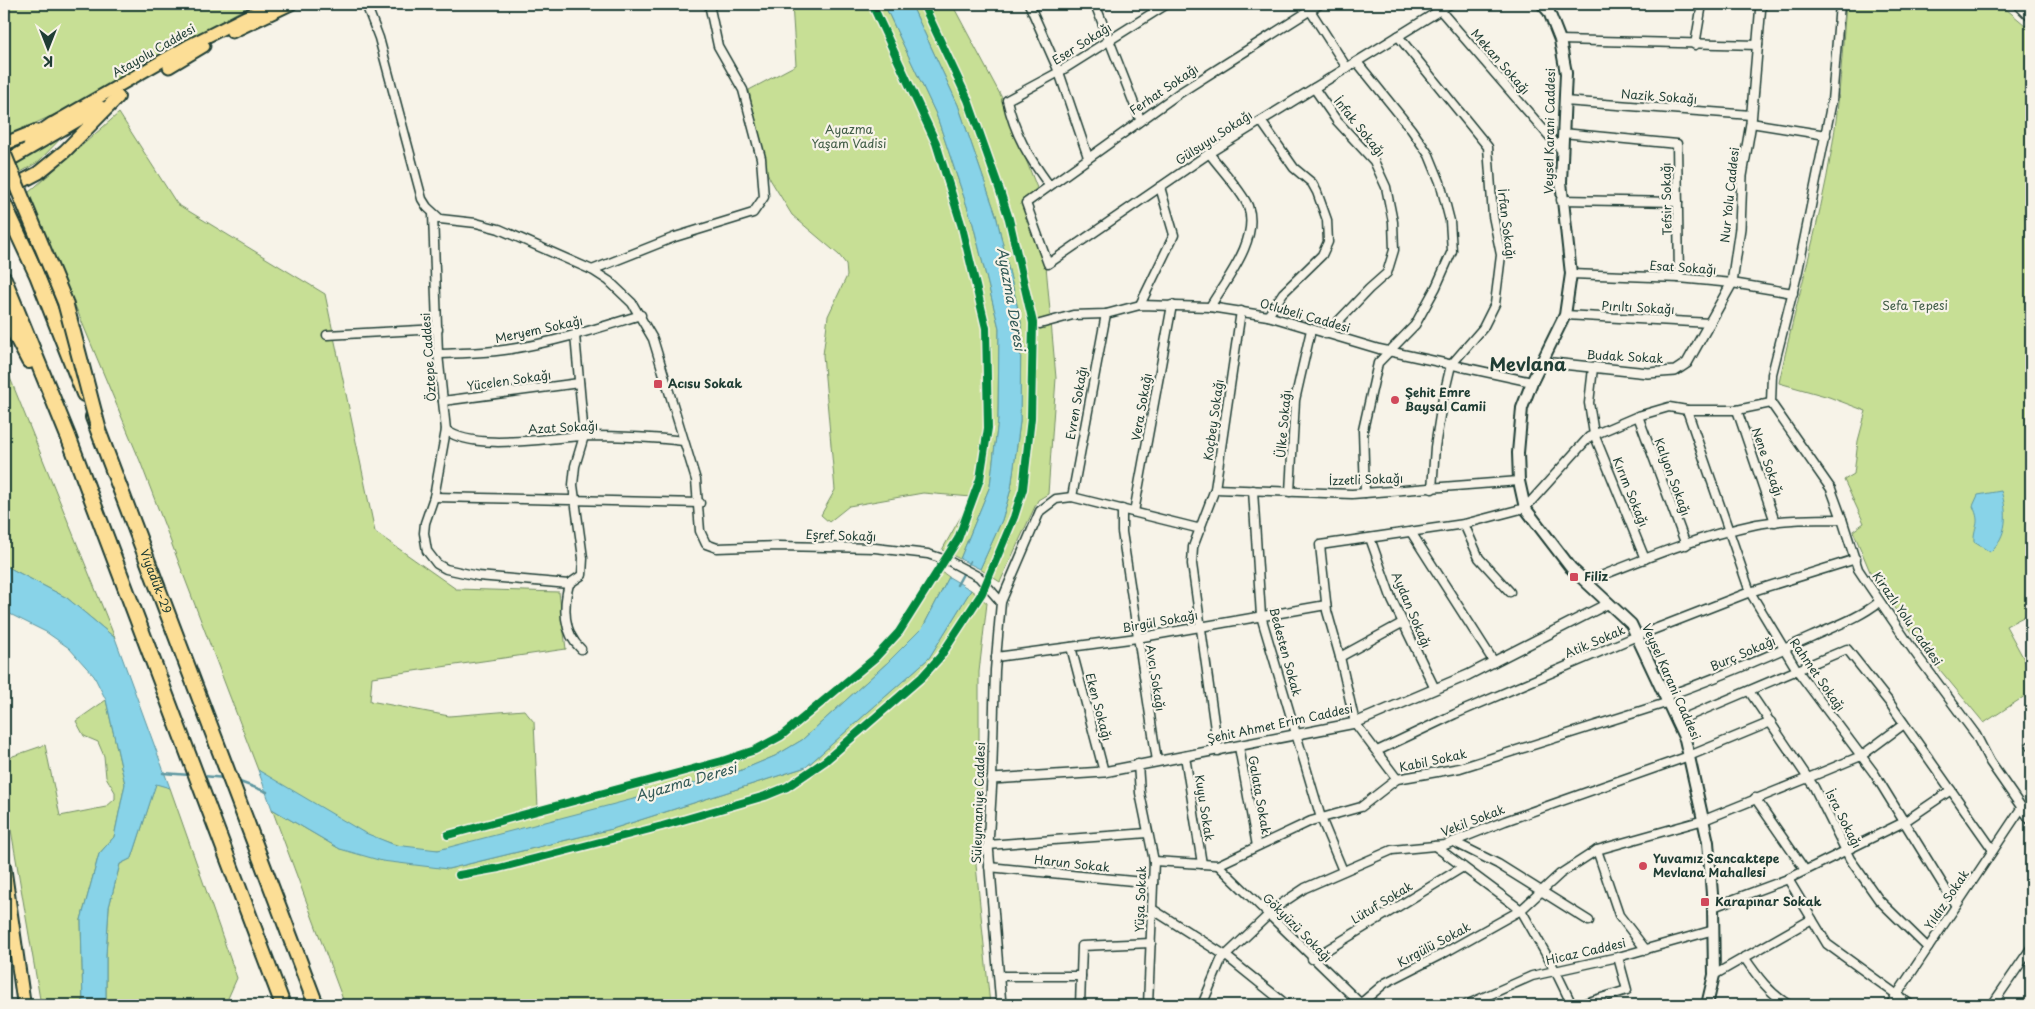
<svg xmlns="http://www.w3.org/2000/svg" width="2035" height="1009" viewBox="0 0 2035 1009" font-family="'Playpen Sans',sans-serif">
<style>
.green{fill:#c7df95;stroke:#738e64}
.water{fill:#88d3e8;stroke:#5e97a0}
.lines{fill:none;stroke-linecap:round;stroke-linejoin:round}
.stream{stroke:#5e97a0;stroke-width:2.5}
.minor-casing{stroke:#1f3d34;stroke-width:11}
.tertiary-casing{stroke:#1f3d34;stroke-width:12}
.secondary-casing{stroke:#1f3d34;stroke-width:14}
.primary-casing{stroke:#1f3d34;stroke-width:15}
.trunk-casing{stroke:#1f3d34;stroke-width:16}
.motorway-casing{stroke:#1f3d34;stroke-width:18}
.minor{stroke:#f7f3e8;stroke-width:8}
.tertiary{stroke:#f7f3e8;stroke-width:9}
.secondary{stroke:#f7f3e8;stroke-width:10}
.primary{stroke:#fcde96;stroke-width:11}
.trunk{stroke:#fcde96;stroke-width:12}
.motorway{stroke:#fcde96;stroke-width:14}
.motorway-bridge-casing{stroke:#1f3d34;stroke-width:18;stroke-linecap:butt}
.motorway-bridge{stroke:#fcde96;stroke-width:14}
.cycleway-casing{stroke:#f7f3e8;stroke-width:11}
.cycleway{stroke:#00873e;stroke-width:8}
.poi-dot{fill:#d1495b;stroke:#f7f3e8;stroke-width:2}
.labels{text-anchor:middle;stroke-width:4.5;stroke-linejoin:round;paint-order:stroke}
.street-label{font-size:12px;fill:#1f3d34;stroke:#f7f3e8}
.park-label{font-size:12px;fill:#415d47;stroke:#f7f3e8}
.poi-label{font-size:12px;font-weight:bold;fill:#1f3d34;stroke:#f7f3e8;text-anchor:start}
.water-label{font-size:14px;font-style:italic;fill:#345b58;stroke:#f7f3e8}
.district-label{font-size:18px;font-weight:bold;fill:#1f3d34;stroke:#f7f3e8}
</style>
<rect width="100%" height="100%" fill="#f7f3e8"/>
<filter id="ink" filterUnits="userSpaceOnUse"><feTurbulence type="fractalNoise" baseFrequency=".02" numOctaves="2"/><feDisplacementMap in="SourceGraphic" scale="10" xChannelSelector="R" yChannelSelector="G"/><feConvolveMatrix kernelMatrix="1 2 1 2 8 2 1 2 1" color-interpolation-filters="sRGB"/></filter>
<g filter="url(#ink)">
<!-- green -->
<g class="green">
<path d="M4,4H252L84,101L7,136L4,129Z"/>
<path d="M792,4H884L936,114L973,224L999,328L998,420L990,486L960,559L942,550L972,497L923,493L849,506L829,522L821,515L835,490L823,355L828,316L847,276L846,264L839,255L792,215L770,179L761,158L749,90L796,65Z"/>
<path d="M911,4H952L1002,98L1037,188L1023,201L1046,266L1056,378L1048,494L1038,500L1000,582L980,569L1002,520L1011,489L1020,422L1021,322L996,215L958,105Z"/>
<path d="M1846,4H1995L2006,9L2031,30V613L2006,626L2031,672V692L1984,723L1921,647L1871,574L1853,531L1864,523L1844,480L1854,474L1858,441L1866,411L1829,397L1779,383C1795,304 1819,228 1832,148C1840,101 1842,52 1846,4Z"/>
<path d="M119,113L177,204L325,294L375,532L456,589L559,592L566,649L372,677L370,701L449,716L524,710L534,722L538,808L764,747L862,666L900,629L938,569L949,577L923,627L887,663L802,740L775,756L737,772L465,845C456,846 447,849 438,850C379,853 317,806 268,778L258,770L140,461L28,193Z"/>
<path d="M65,134L38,162L4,182V171Z"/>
<path d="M4,363L115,638L67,598L4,565Z"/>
<path d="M971,590L987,603L979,672V738L982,778L976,865L990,1005H345L272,809L340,849L448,869L612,829L806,767L929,658Z"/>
<path d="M106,700L125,784L114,837L99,854L81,920L83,1005H41L4,789V764L13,756L45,745L60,816L106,807L115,799V792L106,777L104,756L98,742L84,736L76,721Z"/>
<path d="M156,783L170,788L237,978L225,1005H106V955L109,907L120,864L132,858Z"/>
</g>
<!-- water -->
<g class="water">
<path d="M884,4H911L958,105L996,215L1021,322L1020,422L1011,489L1002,520L980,569L960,559L990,486L998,420L999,328L973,224L936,114Z"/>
<path d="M2001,491C2008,513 2008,536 1990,552L1974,542C1973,525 1982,526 1973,506L1978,495Z"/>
<path d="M4,565L67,598L115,638L170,788L156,784L132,858L120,864L109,907L106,955V1005H83L81,920L99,854L114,837L125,784L106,700L94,676L69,648L46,632L4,611Z"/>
<path d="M949,577L971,590L929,658L806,767L612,829L448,869L382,861L340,849L272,809L258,770L363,832L395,845L438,850L737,772L775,756L802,740L887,663L923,627Z"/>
</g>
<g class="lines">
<!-- stream -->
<g class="stream">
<path d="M957,585L970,561"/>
<path d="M163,773L190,775"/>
<path d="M203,776L225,778"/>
<path d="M237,781L267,792"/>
</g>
<defs>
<g id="minor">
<path d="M366,4L379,38L422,199L427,207L440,219L476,223L499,229L592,270L609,281L632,303L653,339L696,480L700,531L706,544L717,548L778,546L875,548L928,554L949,561L979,577L1001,602"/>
<path d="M1029,4L1059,72L1088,157"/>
<path d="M1095,4L1140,119"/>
<path d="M1306,4L1347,68"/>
<path d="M1320,4L1178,94L1026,203L1048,264L1214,150L1450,4"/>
<path d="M1840,4L1832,101L1798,271L1772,374L1771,403L1831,489L1842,519"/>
<path d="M1440,10L1562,151"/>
<path d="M1398,36L1488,147L1493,216L1501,255L1495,304L1483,328L1451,365L1442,403L1435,447L1432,489"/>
<path d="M1560,40L1758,45"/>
<path d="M1695,45L1702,4"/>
<path d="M1357,62L1411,129L1429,155L1440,182L1450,221L1452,251L1436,287L1415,325L1378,363L1363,430L1365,493"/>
<path d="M1314,88L1337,121L1374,161L1386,187L1393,222L1394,250L1387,273L1369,289L1326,334"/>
<path d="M1564,101L1751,115"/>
<path d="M1261,121L1294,168L1312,183L1317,192L1327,220L1328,242L1322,255L1283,293L1268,316"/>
<path d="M1751,123L1826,135"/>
<path d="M1563,133L1677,144L1679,278"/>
<path d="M1209,153C1220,168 1241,190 1248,206C1260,239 1226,280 1210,307"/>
<path d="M1049,185C1028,156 1015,135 1007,100L1059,72L1167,4"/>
<path d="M1561,200L1678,202"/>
<path d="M433,214L438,354L446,430L434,497L425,523L424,533L427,551L437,564L446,569L478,576L569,584L582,575L583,558L573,485L575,466L584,436L575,335"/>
<path d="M592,270L675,237L753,213L764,197L761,158L743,90L718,46L709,4"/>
<path d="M1571,274L1679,278L1732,283L1793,293"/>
<path d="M1140,305L1174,235L1160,187"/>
<path d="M1565,315L1710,323"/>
<path d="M1040,324L1073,315L1106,314L1140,305L1210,307L1268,316L1379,349L1532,382"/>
<path d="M327,335L438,329"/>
<path d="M438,354C463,353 487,353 511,349C556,342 598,328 641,315"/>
<path d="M1593,368L1589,403L1594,434L1645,559"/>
<path d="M443,401L579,383"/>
<path d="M1687,410L1750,592L1797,670L1874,773L1956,906"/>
<path d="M1737,410L1775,522"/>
<path d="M1638,416L1686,545"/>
<path d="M446,430C474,452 549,437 584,436C617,436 651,437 683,441"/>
<path d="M1215,489L1352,494L1519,481"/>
<path d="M1253,490L1261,616L1321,818L1343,871"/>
<path d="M1290,492L1295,400L1311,330"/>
<path d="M434,497L700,503"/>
<path d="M1072,497L1106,314"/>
<path d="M1122,509V532L1157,761"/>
<path d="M1134,512L1172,305"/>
<path d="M1464,524L1479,558L1510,592"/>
<path d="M1411,532L1494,662"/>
<path d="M1370,538L1392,600L1435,689"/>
<path d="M1586,582C1641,560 1699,536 1757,524C1785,519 1814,519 1842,519L1858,569L1868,584L1913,650L1976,735L1990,762L2031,821"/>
<path d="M569,584C563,606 563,633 581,649"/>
<path d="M1071,647L1104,772"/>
<path d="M996,657L1137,638L1326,605"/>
<path d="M1340,657L1402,623"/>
<path d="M1749,691L1814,787L1850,859L1879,900L1928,948"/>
<path d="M1666,696C1715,679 1764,658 1811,637C1835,626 1859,618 1879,602"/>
<path d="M1677,721L1847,649L1889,702L1993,850"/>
<path d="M2030,746L2031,747"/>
<path d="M1239,747L1257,846"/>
<path d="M1218,751L1192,564L1193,547L1215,489L1241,311"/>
<path d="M1377,751L1455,714L1637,636L1750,592L1856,559"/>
<path d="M1185,756L1202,864"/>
<path d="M1138,764L1140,793L1154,861L1148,1005"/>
<path d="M992,779L995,670L1001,602L1040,511L1056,499L1072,497L1201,529"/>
<path d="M1397,779L1355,723L1340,657L1327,611L1320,545L1464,524L1525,508L1589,437L1638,416L1669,407L1687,410H1737L1771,403"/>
<path d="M1755,798L1805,870"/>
<path d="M1454,842L1498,864L1589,921"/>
<path d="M988,845L1148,833"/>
<path d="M1435,846L1521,910L1555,970L1572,1005"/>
<path d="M1597,850L1619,915L1646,950"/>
<path d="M1154,861L1218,865L1311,821L1361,807L1397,779L1460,768L1669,702"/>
<path d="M1218,865L1362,1005"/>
<path d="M989,867L1153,883"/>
<path d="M1788,879L1827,944L1911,1005"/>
<path d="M1713,907L1788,879L1904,822L1951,790"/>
<path d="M1152,909L1226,956L1287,1005"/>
<path d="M1744,957C1757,976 1769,993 1789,1005"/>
<path d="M1312,959L1463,867"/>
<path d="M1714,975L1812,919"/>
<path d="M999,976H1081"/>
<path d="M1360,1004L1385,983L1446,952L1521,910L1560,874L1597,850L1704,820L1808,778L1861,756L1904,724"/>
<path d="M1080,1005L1082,946L1151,943"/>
<path d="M1202,1005L1221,960L1278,906L1305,888L1392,850L1445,845L1505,821L1689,756L1771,722"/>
<path d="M1466,1005L1532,976L1618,957L1714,930"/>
<path d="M1579,1005L1627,990L1618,957"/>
<path d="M1890,1005L2022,807"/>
<path d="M1992,1005L2031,948"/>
</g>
<g id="tertiary">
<path d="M2018,4L2031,17"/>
<path d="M1543,362L1648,373L1675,371L1687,363L1732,283L1740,228L1742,176L1751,123L1761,4"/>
<path d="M1001,1005L988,845L992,779L1104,772L1355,723L1468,675L1609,603"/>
</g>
<path id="secondary" d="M1542,4L1549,12L1560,40L1566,73L1561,182L1571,274L1565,315L1532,382L1522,408L1518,453L1519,481L1525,508L1571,568L1631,624L1685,739L1708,842L1713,907L1714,975L1707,1005"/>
<g id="primary">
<path d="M232,32L291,4"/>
<path d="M169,67L204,46"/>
<path d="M52,124L188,46L271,4"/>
</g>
<g id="trunk">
<path d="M29,140L52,124"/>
<path d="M4,144L36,131"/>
<path d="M4,163L100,107"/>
<path d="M4,191L38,173L65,151L118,97"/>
<path d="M4,866L24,1005"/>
</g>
<g id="motorway">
<path d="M4,204L37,275L84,394"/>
<path d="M4,279L68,436L283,1005"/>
<path d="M4,313L29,361"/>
<path id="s1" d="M93,417L316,1005"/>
</g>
</defs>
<!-- minor casing -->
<use href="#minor" class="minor-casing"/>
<!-- tertiary casing -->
<use href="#tertiary" class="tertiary-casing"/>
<!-- secondary casing -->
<use href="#secondary" class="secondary-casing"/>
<!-- primary casing -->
<use href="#primary" class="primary-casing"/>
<!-- trunk casing -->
<use href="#trunk" class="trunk-casing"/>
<!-- motorway casing -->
<use href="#motorway" class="motorway-casing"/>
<!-- minor -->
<use href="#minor" class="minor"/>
<!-- tertiary -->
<use href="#tertiary" class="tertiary"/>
<!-- secondary -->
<use href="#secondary" class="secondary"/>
<!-- primary -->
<use href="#primary" class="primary"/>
<!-- trunk -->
<use href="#trunk" class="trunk"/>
<!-- motorway -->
<use href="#motorway" class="motorway"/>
<defs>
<path id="motorway-bridge" d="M4,155L65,302L98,427"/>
</defs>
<!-- motorway-bridge casing -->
<use href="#motorway-bridge" class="motorway-bridge-casing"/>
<!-- motorway-bridge -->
<use href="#motorway-bridge" class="motorway-bridge"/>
<defs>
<g id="cycleway">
<path d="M448,835L722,761L755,750L781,736L875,658L899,632L958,539L980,479L988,428L986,328L962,227L936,143L872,4"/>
<path d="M459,875L499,868L662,826L765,796L787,787L825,761L922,677L940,657L982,593L1014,517L1023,489L1031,418L1033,323L1009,219L998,185L968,100L923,4"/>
</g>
</defs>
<!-- cycleway casing -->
<use href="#cycleway" class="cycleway-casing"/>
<!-- cycleway -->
<use href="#cycleway" class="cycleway"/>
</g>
</g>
<!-- markers -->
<g class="poi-dot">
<rect x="653" y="379" width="10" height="10" rx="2.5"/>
<circle cx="1395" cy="400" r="5"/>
<rect x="1569" y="572" width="10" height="10" rx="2.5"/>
<circle cx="1643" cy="866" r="5"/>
<rect x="1700" y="897" width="10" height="10" rx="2.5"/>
</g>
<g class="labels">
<!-- street labels -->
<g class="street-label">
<text transform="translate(1082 44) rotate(-32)" y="4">Eser Sokağı</text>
<text transform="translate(154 51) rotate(-30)" y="4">Atayolu Caddesi</text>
<text transform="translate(1500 62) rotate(49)" y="4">Mekan Sokağı</text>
<text transform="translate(1164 90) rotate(-34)" y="4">Ferhat Sokağı</text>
<text transform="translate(1659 97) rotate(4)" y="4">Nazik Sokağı</text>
<text transform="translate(1359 127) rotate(51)" y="4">İnfak Sokağı</text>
<text transform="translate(1550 131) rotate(-89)" y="4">Veysel Karani Caddesi</text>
<text transform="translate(1214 138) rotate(-33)" y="4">Gülsuyu Sokağı</text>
<text transform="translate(1730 195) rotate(-84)" y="4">Nur Yolu Caddesi</text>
<text transform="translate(1667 199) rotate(-91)" y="4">Tefsir Sokağı</text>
<text transform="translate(1506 224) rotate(83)" y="4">İrfan Sokağı</text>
<text transform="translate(1683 268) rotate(4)" y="4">Esat Sokağı</text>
<text transform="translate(1638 308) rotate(3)" y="4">Pırıltı Sokağı</text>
<text transform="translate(1305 316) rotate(16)" y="4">Otlubeli Caddesi</text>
<text transform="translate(539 330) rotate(-12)" y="4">Meryem Sokağı</text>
<text transform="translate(429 357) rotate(-94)" y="4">Öztepe Caddesi</text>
<text transform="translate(1625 357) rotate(3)" y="4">Budak Sokak</text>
<text transform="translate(509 381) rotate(-8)" y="4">Yücelen Sokağı</text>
<text transform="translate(1077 403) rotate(-80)" y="4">Evren Sokağı</text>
<text transform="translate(1142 407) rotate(-80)" y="4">Vera Sokağı</text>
<text transform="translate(1214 420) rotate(-82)" y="4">Koçbey Sokağı</text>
<text transform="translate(1284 424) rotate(-85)" y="4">Ülke Sokağı</text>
<text transform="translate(563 428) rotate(-3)" y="4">Azat Sokağı</text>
<text transform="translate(1767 462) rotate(71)" y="4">Nene Sokağı</text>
<text transform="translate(1672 477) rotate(70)" y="4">Kalyon Sokağı</text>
<text transform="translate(1366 480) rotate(-2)" y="4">İzzetli Sokağı</text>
<text transform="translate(1630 492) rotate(68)" y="4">Kırım Sokağı</text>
<text transform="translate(841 536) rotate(2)" y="4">Eşref Sokağı</text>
<text dy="4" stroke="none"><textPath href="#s1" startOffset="176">Viyadük-29</textPath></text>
<text transform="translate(1411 610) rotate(67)" y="4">Aydan Sokağı</text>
<text transform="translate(1907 619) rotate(55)" y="4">Kirazlı Yolu Caddesi</text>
<text transform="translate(1160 622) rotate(-10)" y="4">Birgül Sokağı</text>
<text transform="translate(1595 642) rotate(-23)" y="4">Atik Sokak</text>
<text transform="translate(1285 652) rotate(75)" y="4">Bedesten Sokak</text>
<text transform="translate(1743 654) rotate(-23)" y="4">Burç Sokağı</text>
<text transform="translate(1817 675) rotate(55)" y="4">Rahmet Sokağı</text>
<text transform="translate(1155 678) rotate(81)" y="4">Avcı Sokağı</text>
<text transform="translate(1671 682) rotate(66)" y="4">Veysel Karani Caddesi</text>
<text transform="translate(1098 707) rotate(75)" y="4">Eken Sokağı</text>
<text transform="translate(1280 724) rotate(-12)" y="4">Şehit Ahmet Erim Caddesi</text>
<text transform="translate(1433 761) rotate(-12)" y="4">Kabil Sokak</text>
<text transform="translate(1259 795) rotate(80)" y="4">Galata Sokak</text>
<text transform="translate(979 803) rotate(-88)" y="4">Süleymaniye Caddesi</text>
<text transform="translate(1204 808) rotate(81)" y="4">Kuyu Sokak</text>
<text transform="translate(1843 819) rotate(63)" y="4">İsra Sokağı</text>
<text transform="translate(1473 821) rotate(-21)" y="4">Vekil Sokak</text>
<text transform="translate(1072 864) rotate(6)" y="4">Harun Sokak</text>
<text transform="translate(1141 899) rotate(-88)" y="4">Yüşa Sokak</text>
<text transform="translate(1947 900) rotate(-56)" y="4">Yıldız Sokak</text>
<text transform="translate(1382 903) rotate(-31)" y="4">Lütuf Sokak</text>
<text transform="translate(1297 928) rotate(45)" y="4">Gökyüzü Sokağı</text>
<text transform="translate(1434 945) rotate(-28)" y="4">Kırgülü Sokak</text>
<text transform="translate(1586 952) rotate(-13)" y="4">Hicaz Caddesi</text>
</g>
<!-- park labels -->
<g class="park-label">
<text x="849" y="134">Ayazma<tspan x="849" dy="14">Yaşam Vadisi</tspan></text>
<text x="1915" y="310">Sefa Tepesi</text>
</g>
<!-- poi labels -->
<g class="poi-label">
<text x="668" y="388">Acısu Sokak</text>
<text x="1405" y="397">Şehit Emre<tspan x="1405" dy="14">Baysal Camii</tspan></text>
<text x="1584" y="581">Filiz</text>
<text x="1653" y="863">Yuvamız Sancaktepe<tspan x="1653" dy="14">Mevlana Mahallesi</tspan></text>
<text x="1715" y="906">Karapınar Sokak</text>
</g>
<!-- water labels -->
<g class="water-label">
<text transform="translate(1011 299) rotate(80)" y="5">Ayazma Deresi</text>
<text transform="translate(686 782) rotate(-16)" y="5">Ayazma Deresi</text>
</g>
<!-- district labels -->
<g class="district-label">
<text x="1528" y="371">Mevlana</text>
</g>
</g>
<!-- margin -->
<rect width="2035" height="1009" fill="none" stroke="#f7f3e8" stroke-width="20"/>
<rect x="10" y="10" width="2015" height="989" fill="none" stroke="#1f3d34" stroke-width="2" filter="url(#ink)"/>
<!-- north arrow -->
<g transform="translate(48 48) rotate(180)" stroke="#f7f3e8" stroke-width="4" paint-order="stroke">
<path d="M0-4L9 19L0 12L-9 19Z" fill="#1f3d34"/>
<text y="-8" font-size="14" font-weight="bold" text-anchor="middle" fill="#1f3d34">K</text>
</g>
</svg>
